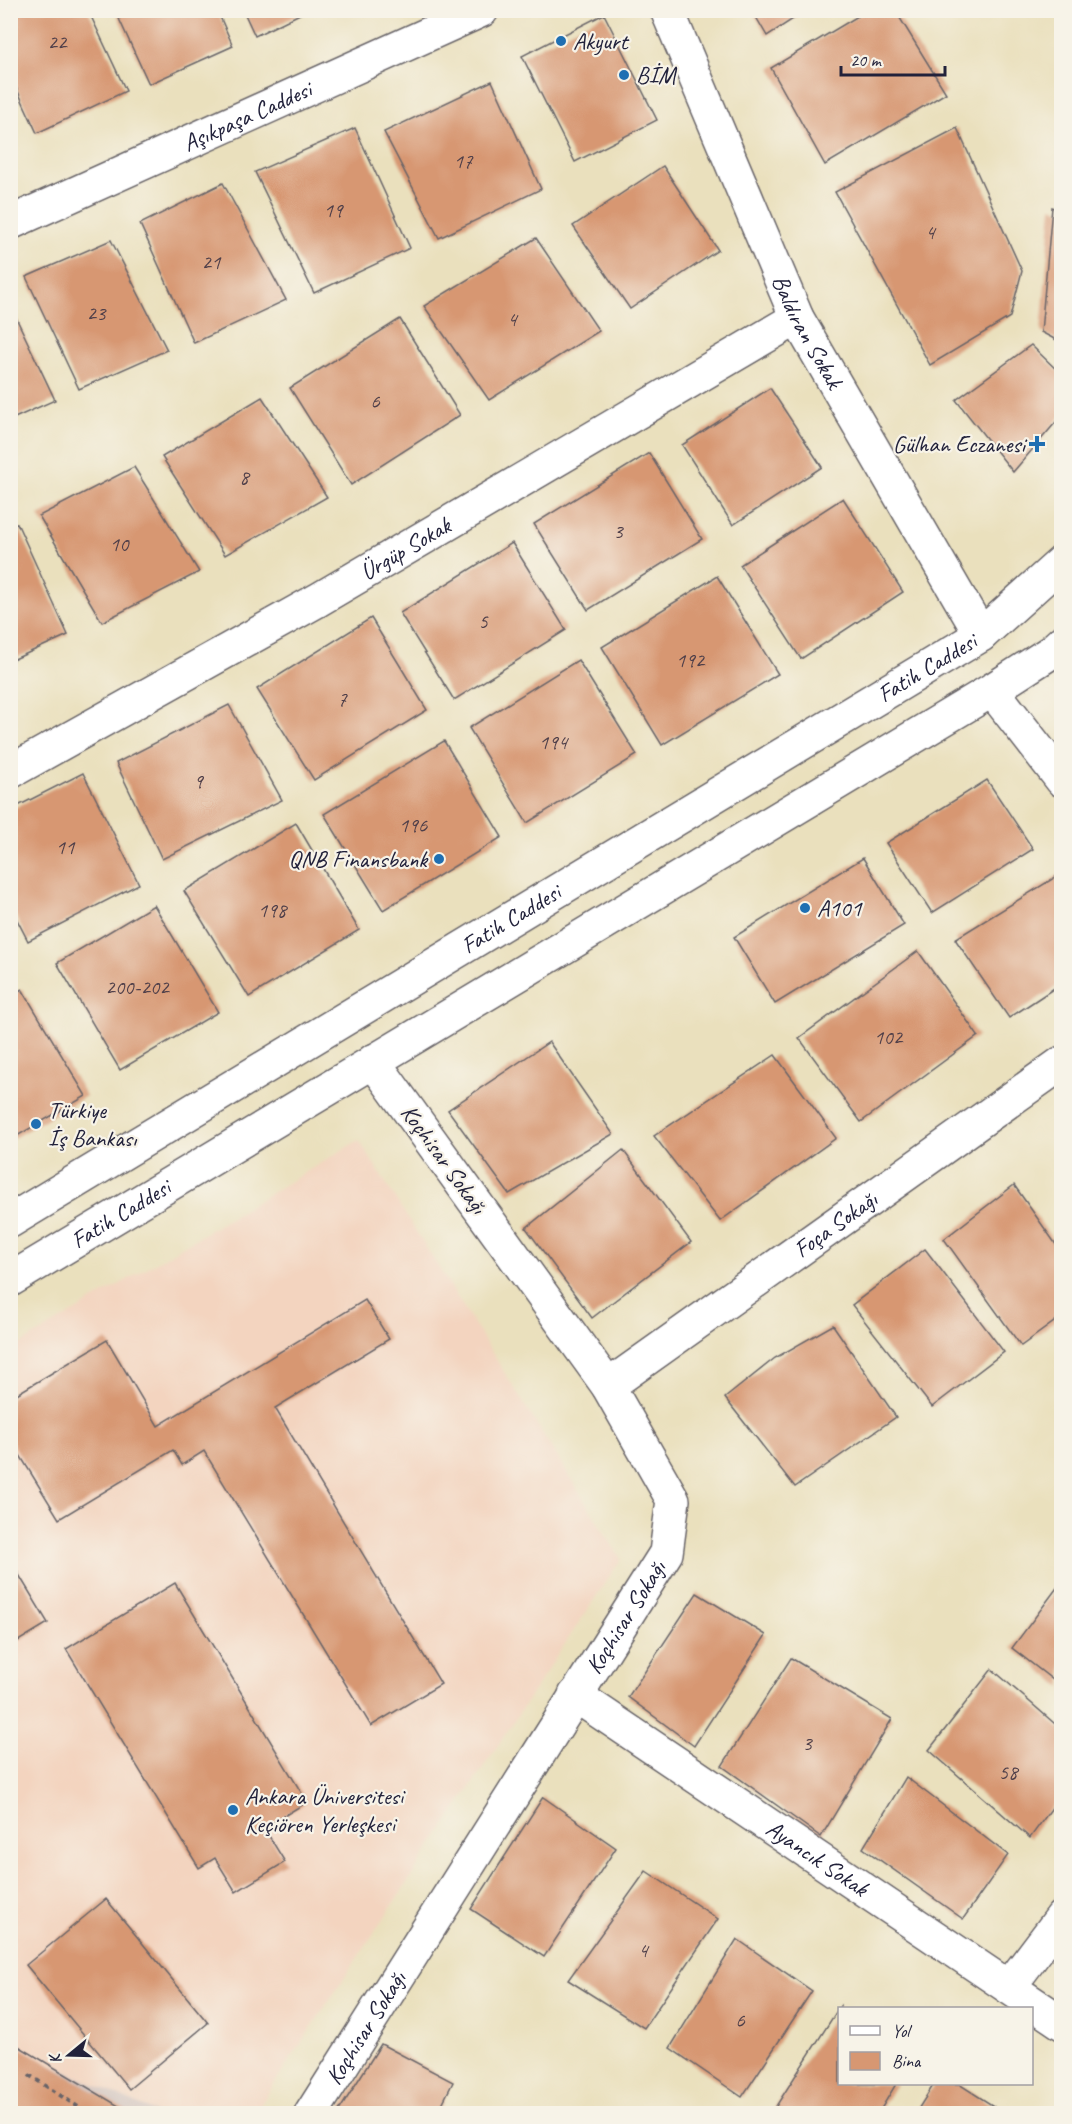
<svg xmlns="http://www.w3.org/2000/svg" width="1072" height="2124" viewBox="0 0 1072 2124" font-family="Caveat,sans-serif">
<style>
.built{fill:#f3d4bf}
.industrial{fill:#cfc0bb}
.building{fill:#d79772}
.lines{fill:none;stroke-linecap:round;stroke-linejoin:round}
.street-casing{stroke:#686468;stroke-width:36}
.primary-casing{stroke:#686468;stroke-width:36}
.path{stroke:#686468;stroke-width:4;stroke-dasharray:4.5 4.5;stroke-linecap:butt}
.street{stroke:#fff;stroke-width:33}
.primary{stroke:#fff;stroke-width:33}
.poi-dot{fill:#1f6fb2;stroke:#f7f3e8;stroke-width:2}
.labels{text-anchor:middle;stroke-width:4.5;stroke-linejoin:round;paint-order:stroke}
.number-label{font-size:21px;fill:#4f3f49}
.poi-label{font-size:24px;fill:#22223b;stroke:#f7f3e8;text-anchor:start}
.street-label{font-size:24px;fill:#22223b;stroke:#f7f3e8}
</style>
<rect width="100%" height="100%" fill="#f7f3e8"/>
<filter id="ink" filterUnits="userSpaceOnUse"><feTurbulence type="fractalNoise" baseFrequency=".0167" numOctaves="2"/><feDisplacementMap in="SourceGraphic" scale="12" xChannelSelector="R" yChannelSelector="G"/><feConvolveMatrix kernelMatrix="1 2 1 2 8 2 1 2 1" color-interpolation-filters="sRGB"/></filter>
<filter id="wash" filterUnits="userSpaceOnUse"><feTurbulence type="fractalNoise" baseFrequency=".008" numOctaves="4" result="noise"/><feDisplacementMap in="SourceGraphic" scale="24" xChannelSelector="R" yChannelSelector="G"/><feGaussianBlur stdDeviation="1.35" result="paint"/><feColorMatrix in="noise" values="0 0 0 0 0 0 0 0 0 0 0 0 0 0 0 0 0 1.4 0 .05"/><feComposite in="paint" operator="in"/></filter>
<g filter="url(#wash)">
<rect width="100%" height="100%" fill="#eae0bd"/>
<!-- built -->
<path class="built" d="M359,1140L621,1559L255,2113H127L11,2062V1350Z"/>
<!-- industrial -->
<path class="industrial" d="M10,2046L157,2113H106Z"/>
<g id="blocks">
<!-- building -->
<g class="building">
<path d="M10,10H88L126,91L37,133L10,74Z"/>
<path d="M115,10H217L233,46L149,84Z"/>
<path d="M243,10H308L255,36Z"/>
<path d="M752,10H807L767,36Z"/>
<path d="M868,10H895L946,93L825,165L771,68Z"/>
<path d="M604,14L657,120L575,162L522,56Z"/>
<path d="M492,81L541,189L439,238L384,132Z"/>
<path d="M10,122L17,137L10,140Z"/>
<path d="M355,128L410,248L314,293L255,172Z"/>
<path d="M957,128L1022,271L1010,317L930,365L835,192Z"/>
<path d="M663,166L718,250L630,309L573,226Z"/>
<path d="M223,183L286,300L194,343L140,224Z"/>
<path d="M1052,207L1062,211V343L1041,332Z"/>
<path d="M536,238L599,331L489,400L424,306Z"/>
<path d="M111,240L167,350L79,389L26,277Z"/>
<path d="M10,305L55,400L10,420Z"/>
<path d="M400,319L460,415L351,485L290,388Z"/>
<path d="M1031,345L1062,375V415L1013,472L956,400Z"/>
<path d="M770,388L822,467L733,525L682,445Z"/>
<path d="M262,397L327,497L225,555L162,457Z"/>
<path d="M649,453L702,539L588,610L534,524Z"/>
<path d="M134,467L199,572L102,622L39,516Z"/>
<path d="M843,498L903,592L801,659L740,565Z"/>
<path d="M17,523L68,635L10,661V526Z"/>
<path d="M512,543L566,630L454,700L400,613Z"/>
<path d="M717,576L778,674L662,745L602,647Z"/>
<path d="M371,618L427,710L314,780L257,689Z"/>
<path d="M578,660L637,755L527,823L469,728Z"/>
<path d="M229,705L282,800L162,859L116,763Z"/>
<path d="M444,741L502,837L383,910L324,814Z"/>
<path d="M83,773L139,884L28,941L10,906V810Z"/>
<path d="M987,780L1033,849L932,913L886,843Z"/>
<path d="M296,823L359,930L249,997L184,891Z"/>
<path d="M863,858L904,925L775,1004L734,937Z"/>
<path d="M1062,873V983L1009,1018L955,939Z"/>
<path d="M154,905L218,1012L120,1070L57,963Z"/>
<path d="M918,951L978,1036L861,1122L799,1038Z"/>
<path d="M22,989L86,1096L10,1140V996Z"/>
<path d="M549,1042L613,1134L509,1194L448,1110Z"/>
<path d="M775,1055L836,1138L720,1221L654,1136Z"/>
<path d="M623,1150L691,1242L592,1318L526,1228Z"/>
<path d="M1014,1185L1062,1253V1316L1021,1346L944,1239Z"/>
<path d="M925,1249L1004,1352L932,1407L852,1305Z"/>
<path d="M365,1300L389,1339L275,1408L441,1684L371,1726L204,1451L182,1465L173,1450L59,1519L10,1439V1398L107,1340L158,1426Z"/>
<path d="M833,1325L896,1417L795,1487L725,1398L775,1358Z"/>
<path d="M10,1560L48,1623L10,1646Z"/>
<path d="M1062,1581V1687L1012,1648Z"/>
<path d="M175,1583L307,1802L264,1828L285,1862L236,1892L215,1858L199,1868L66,1649Z"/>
<path d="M697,1593L766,1635L694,1746L628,1697Z"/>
<path d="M791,1658L892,1719L821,1837L722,1766Z"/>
<path d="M992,1669L1062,1730V1794L1030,1838L929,1750Z"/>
<path d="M906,1777L1008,1855L963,1919L863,1848Z"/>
<path d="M543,1797L616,1848L544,1957L471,1909Z"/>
<path d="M646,1871L718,1919L644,2028L568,1980Z"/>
<path d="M106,1899L208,2023L129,2089L26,1965Z"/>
<path d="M737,1939L812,1991L742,2097L670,2048Z"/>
<path d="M840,2006V2084H896L878,2114H771Z"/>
<path d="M10,2041L132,2114H10Z"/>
<path d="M381,2044L453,2082L437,2114H337Z"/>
<path d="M934,2084H959L1006,2114H915Z"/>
</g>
</g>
</g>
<g filter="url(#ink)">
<use href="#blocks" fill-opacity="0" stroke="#686468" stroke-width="1.5"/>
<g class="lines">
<defs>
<g id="street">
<path id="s1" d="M667,10L797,318L981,635"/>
<path id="s2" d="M10,223L482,10"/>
<path d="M992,690L1062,780"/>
<path id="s3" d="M10,772L318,600L797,318"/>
<path id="s4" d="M608,1386L1062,1063"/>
<path id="s5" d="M575,1695L1062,2023"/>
<path d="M1009,1987L1062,1917"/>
<path id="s6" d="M311,2114L666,1553L673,1500L608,1386L373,1061"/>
</g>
<g id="primary">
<path id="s7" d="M10,1221L981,635L1062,562"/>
<path id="s8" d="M10,1280L992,690L1051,652L1062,642"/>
</g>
</defs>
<!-- street casing -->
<use href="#street" class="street-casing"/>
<!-- primary casing -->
<use href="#primary" class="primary-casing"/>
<!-- path -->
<path class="path" d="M29,2075L89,2114"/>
<!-- street -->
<use href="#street" class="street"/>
<!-- primary -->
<use href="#primary" class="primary"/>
</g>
</g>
<!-- markers -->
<g class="poi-dot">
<circle cx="561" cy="41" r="6"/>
<circle cx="624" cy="75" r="6"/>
<path d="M1034 435h6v6h6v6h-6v6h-6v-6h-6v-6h6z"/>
<circle cx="439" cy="859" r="6"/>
<circle cx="805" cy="908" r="6"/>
<circle cx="36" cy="1124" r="6"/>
<circle cx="233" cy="1810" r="6"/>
</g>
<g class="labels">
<!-- number labels -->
<g class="number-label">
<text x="57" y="49">22</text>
<text x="463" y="168">17</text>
<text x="333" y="217">19</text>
<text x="930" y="239">4</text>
<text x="211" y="269">21</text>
<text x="96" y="320">23</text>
<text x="512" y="326">4</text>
<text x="375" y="408">6</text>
<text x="244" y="484">8</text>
<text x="618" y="538">3</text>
<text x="119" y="551">10</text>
<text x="483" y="628">5</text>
<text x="690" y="667">192</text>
<text x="342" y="706">7</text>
<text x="553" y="749">194</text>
<text x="198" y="788">9</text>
<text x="413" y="832">196</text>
<text x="65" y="854">11</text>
<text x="272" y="917">198</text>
<text x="137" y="994">200-202</text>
<text x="888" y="1044">102</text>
<text x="807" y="1750">3</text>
<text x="1008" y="1779">58</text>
<text x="643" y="1957">4</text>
<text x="740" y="2027">6</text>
</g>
<!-- poi labels -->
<g class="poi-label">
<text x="573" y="49">Akyurt</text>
<text x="636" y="83">BİM</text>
<text x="1025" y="452" text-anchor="end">Gülhan Eczanesi</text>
<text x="427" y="867" text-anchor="end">QNB Finansbank</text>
<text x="817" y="916">A101</text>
<text x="48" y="1118">Türkiye<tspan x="48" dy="28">İş Bankası</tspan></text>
<text x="245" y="1804">Ankara Üniversitesi<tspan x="245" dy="28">Keçiören Yerleşkesi</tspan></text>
</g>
<!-- street labels -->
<g class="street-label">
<text dy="8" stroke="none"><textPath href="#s2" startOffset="260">Aşıkpaşa Caddesi</textPath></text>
<text dy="8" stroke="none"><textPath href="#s1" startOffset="351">Baldıran Sokak</textPath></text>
<text dy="8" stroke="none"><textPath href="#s3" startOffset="454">Ürgüp Sokak</textPath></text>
<text dy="8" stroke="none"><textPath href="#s7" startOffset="1071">Fatih Caddesi</textPath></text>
<text dy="8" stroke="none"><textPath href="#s7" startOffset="585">Fatih Caddesi</textPath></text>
<text transform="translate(444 1159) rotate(54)" y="8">Koçhisar Sokağı</text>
<text dy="8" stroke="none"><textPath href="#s8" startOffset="129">Fatih Caddesi</textPath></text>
<text dy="8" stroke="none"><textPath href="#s4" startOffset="279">Foça Sokağı</textPath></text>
<text dy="8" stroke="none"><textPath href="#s6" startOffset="588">Koçhisar Sokağı</textPath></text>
<text dy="8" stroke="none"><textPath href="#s5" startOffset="292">Ayancık Sokak</textPath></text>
<text dy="8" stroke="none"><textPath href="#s6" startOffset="102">Koçhisar Sokağı</textPath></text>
</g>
</g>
<!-- margin -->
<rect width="1072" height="2124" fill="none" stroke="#f7f3e8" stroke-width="36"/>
<!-- legend -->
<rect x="838" y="2007" width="195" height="78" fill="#f7f3e8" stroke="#a29fa3" stroke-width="1.5"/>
<rect x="850" y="2026" width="30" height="9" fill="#ffffff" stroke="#a29fa3" stroke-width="1.5"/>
<text x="892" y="2037" font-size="18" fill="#22223b">Yol</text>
<rect x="850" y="2052" width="30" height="18" fill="#d79772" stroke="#a29fa3" stroke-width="1.5"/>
<text x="892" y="2067" font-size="18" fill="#22223b">Bina</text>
<!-- north arrow -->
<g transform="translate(69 2055) rotate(251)" stroke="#f7f3e8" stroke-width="4.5" paint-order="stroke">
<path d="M0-4.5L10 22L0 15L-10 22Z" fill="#22223b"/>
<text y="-9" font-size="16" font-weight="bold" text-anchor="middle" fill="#22223b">K</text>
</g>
<!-- scale -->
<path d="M841 66v9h104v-9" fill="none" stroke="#22223b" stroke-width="3"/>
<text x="850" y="66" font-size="18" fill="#22223b" stroke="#f7f3e8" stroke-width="4.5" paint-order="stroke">20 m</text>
</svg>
